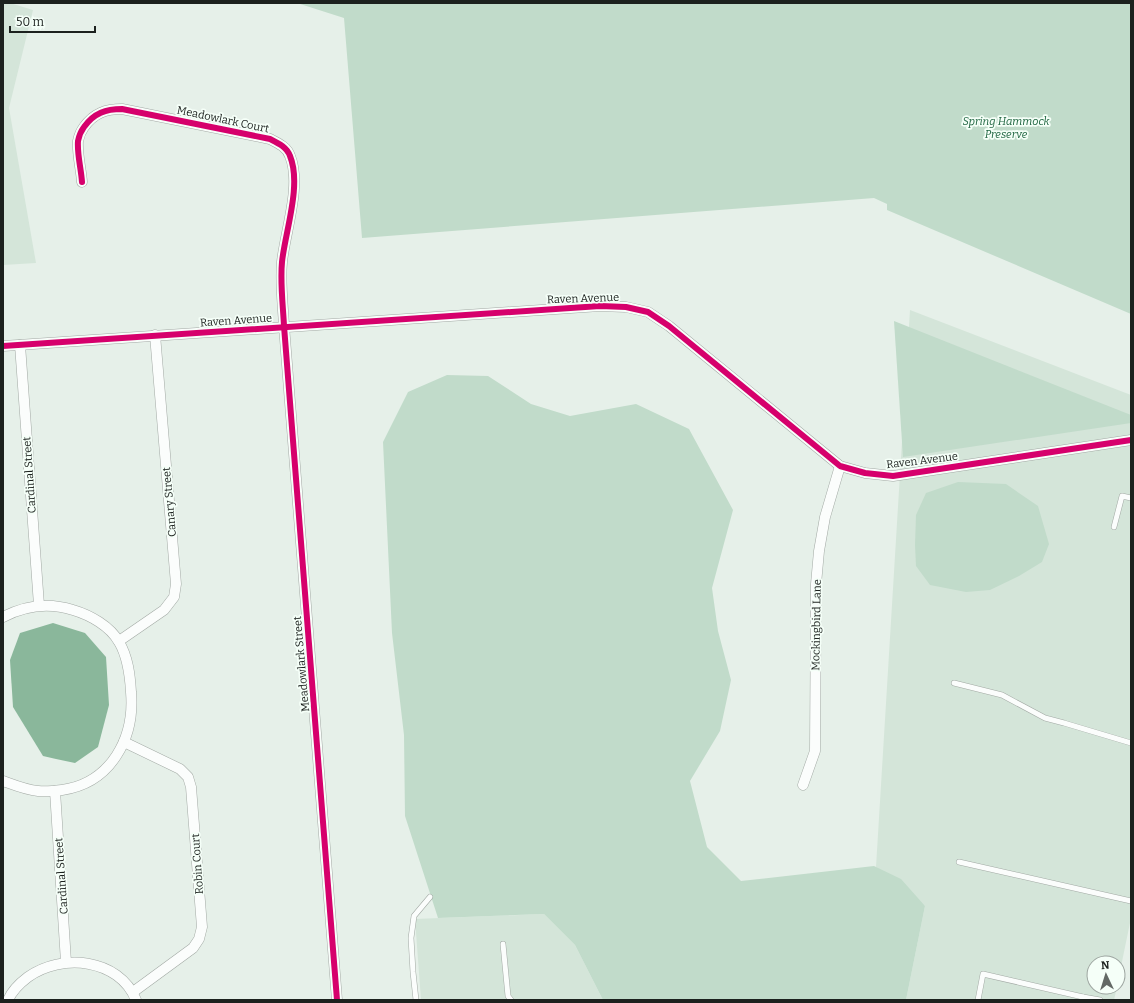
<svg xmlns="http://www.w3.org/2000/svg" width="1134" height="1003" viewBox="0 0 1134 1003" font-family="Bitter,serif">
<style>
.built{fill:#d4e5d9}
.green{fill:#c1dbca}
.water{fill:#8ab79b}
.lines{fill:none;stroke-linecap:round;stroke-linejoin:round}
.service-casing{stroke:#a2a9a4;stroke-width:6}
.minor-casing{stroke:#a2a9a4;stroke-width:11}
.service{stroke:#fbfdfc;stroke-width:5}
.minor{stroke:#fbfdfc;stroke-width:10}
.cycleway-casing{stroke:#f5fff8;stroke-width:8}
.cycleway{stroke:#d6006c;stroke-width:6}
.labels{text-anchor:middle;stroke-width:3.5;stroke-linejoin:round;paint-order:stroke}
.street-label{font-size:11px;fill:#1c211e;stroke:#f5fff8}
.park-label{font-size:11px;font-style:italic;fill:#1c633e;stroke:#f5fff8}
</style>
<rect width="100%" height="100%" fill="#e6f0e9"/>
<!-- built -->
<g class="built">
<path d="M3,3H10L33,10L9,108L36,263L3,265Z"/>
<path d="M910,310L1131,395V918L1118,981V963H1094V987H1117L1114,1000H906L925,906L876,867Z"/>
<path d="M544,914L575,945L603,1000H421L415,919Z"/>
</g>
<!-- green -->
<g class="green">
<path d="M297,3H1131V314L887,210V204L874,198L362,238L344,18Z"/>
<path d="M894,321L1131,415V423L903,457Z"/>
<path d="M447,375L488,376L531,404L570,416L636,404L689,429L733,510L712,588L718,631L731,680L720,731L690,781L707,847L741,881L874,866L901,879L925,906L906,1000H603L575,945L544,914L438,918L405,816L404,735L392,633L383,442L408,392Z"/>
<path d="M958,482L1006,484L1038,506L1049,544L1042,562L1019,576L990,590L966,592L930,585L916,566L915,545L916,515L926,493Z"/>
</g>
<!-- water -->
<path class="water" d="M53,623L85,633L106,657L109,705L98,747L75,763L56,759L43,756L13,707L10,660L20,633Z"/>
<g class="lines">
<defs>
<g id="service">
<path d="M1114,527L1122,496L1131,498"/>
<path d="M954,683L1002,695L1045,718L1064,723L1131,743"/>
<path d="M959,862L1131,901"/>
<path d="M503,944L508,996L511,1000"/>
<path d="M416,1000L413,972L411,938L414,916L430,897"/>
<path d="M978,1000L983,974L1083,997"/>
<path d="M1082,1000L1083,997L1100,1000"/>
</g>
<g id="minor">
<path d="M82,182C81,168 77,154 78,141C79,136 81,131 84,127C94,113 106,109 122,109L270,139C278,143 287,147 290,156C302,185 285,232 282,262C280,283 283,305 284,326L337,1000"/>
<path d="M20,345L39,605"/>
<path d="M3,346L600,306L626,307L648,312L669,326L840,466L865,473L893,476L1131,440"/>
<path d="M3,617C26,605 48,602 73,610C90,615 110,626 119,642C128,657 130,675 131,692C135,738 111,783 62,790C54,791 46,792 38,791C26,790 14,785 3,781"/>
<path d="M119,641L164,610L174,597L176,584L155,335"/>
<path d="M124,742L180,769L188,777L191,787L202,927L199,939L193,948L133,992"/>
<path d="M803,785L815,751L816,584L819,551L825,517L840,466"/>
<path d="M55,791L66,962"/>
<path d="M8,1000C12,991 20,983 28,977C61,953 119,958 136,1000"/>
</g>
</defs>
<!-- service casing -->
<use href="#service" class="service-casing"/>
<!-- minor casing -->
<use href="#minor" class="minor-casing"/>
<!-- service -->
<use href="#service" class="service"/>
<!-- minor -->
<use href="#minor" class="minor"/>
<defs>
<g id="cycleway">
<path d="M82,182C81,168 77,154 78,141C79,136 81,131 84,127C94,113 106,109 122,109L270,139C278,143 287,147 290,156C302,185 285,232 282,262C280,283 283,305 284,326L337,1000"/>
<path d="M3,346L600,306L626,307L648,312L669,326L840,466L865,473L893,476L1131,440"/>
</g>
</defs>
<!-- cycleway casing -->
<use href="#cycleway" class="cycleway-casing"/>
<!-- cycleway -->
<use href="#cycleway" class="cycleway"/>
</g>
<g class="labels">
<!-- street labels -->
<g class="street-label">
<text transform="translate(223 119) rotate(12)" y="4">Meadowlark Court</text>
<text transform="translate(583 298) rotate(-2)" y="4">Raven Avenue</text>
<text transform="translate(236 320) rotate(-4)" y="4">Raven Avenue</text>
<text transform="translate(922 460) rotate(-7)" y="4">Raven Avenue</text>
<text transform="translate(29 475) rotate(-94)" y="4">Cardinal Street</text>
<text transform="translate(169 502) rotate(-95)" y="4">Canary Street</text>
<text transform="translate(816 625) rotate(-89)" y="4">Mockingbird Lane</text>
<text transform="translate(301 664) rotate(-95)" y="4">Meadowlark Street</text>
<text transform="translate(197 864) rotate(-94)" y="4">Robin Court</text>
<text transform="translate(61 876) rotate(-94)" y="4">Cardinal Street</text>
</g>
<!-- park labels -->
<g class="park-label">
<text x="1006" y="125">Spring Hammock<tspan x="1006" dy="13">Preserve</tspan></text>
</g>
</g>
<!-- border -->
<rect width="1134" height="1003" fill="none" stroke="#1c211e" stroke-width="8"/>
<!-- north arrow -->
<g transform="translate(1106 975) rotate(356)"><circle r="19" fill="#f5fff8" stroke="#9ea6a1"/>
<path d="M0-3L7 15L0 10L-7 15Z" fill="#636965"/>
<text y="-6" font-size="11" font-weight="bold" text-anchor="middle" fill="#1c211e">N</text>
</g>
<!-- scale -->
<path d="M10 26v6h85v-6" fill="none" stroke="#1c211e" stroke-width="2"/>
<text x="16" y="26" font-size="12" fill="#1c211e" stroke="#f5fff8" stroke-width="3" paint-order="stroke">50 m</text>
</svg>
